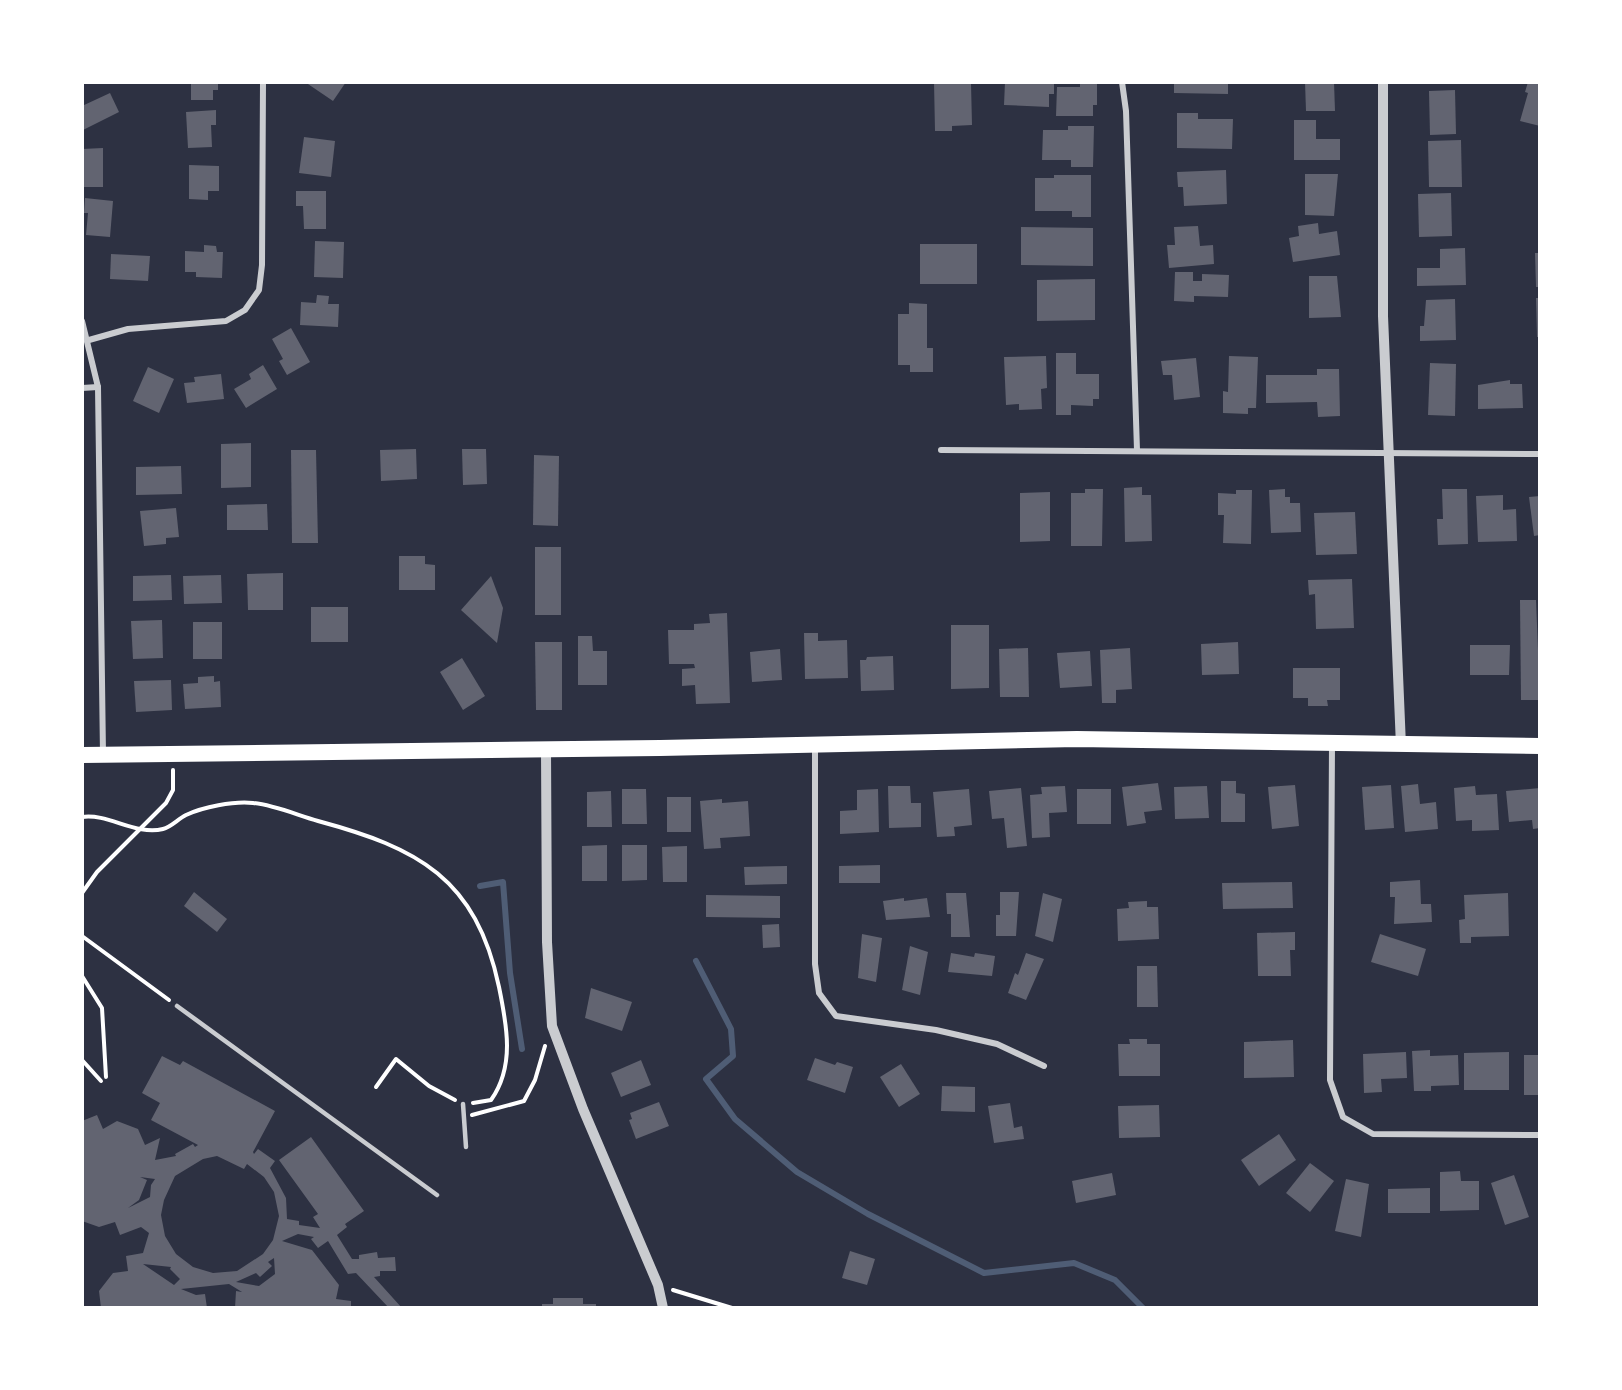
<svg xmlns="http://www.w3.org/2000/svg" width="1622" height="1390" viewBox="0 0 1622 1390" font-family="'DejaVu Sans',sans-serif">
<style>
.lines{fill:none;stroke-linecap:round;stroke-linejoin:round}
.stream{stroke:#4f5d75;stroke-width:6}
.building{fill:#626471;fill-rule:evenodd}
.path{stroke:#fff;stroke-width:4}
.service{stroke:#caccd0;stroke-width:4.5}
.minor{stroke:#caccd0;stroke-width:6}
.tertiary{stroke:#caccd0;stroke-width:10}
.trunk{stroke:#fff;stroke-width:16}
</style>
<rect width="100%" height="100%" fill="#2d3142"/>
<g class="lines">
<!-- stream -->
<g class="stream">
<path d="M480,886L503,882L510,973L522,1049"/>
<path d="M696,961L731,1029L733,1056L706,1079L735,1119L797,1172L868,1214L984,1273L1074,1263L1115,1280L1143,1308"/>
</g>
</g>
<!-- building -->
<g class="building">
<path d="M191,82H218V90H213V100H191Z"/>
<path d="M305,82H346L333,101Z"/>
<path d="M934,82L971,83L972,125L952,126V131H935Z"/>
<path d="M1005,82H1054V94H1049V107L1004,105Z"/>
<path d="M1174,82H1228V94L1174,93Z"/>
<path d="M1305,82H1334L1335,111H1306Z"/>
<path d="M1528,82H1540V126L1520,121L1528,93L1525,92Z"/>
<path d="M1080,83H1097V105H1093V116H1056L1057,87H1080Z"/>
<path d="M1455,90L1456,134L1430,135L1429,91Z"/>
<path d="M110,93L119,112L83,130L82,106Z"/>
<path d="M216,110V125H211L212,147L188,148L186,112Z"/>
<path d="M1177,113H1198V119H1233L1232,149L1177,148Z"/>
<path d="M1294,120H1316V139H1340V160H1294Z"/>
<path d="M1068,126H1094L1093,167H1071V160H1042L1043,130H1068Z"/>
<path d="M304,137L335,141L331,177L299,173Z"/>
<path d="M1461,140L1462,187H1429L1428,141Z"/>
<path d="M103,148V187H82V149Z"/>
<path d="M189,165L219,166V191H208V200L189,199Z"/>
<path d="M1226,170L1227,204L1184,206L1183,187H1178L1177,172Z"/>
<path d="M1305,174H1338L1334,216L1305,215Z"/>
<path d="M1054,175H1091V217H1072V211H1035V178H1054Z"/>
<path d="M296,191H326V229H304L303,206H296Z"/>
<path d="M1451,193L1452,236L1419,237L1418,194Z"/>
<path d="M85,198L113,201L110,237L86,235L88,213H84Z"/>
<path d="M1318,223L1319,234L1337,231L1340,255L1293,262L1289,238L1299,236L1298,226Z"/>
<path d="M1198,226L1200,246L1213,245L1214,264L1169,268L1167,245H1175L1174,227Z"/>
<path d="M1021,227L1093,228V266L1021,265Z"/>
<path d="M315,241L344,242L343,278L314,277Z"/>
<rect x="920" y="244" width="57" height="40"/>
<path d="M204,245L216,246L217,252H223L222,278L196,277V272H185V251L204,252Z"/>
<path d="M1465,248L1466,285L1417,286V268H1440V249Z"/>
<path d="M1535,253H1540V287H1536Z"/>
<path d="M111,254L150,256L148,281L110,279Z"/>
<path d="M1175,272H1193V281H1202V274L1229,275L1228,297L1194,296V302L1174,301Z"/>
<path d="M1309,276H1337L1341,317L1309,318Z"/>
<path d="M1095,279V320L1037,321V280Z"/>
<path d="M317,295L329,296L328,304H339L338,327L300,325L301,302L316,303Z"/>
<path d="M1536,298H1540V337H1537Z"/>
<path d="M1455,299L1456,340L1420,341V326H1424L1426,300Z"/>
<path d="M909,303L927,304V348H933V372H910V365H898V314H909Z"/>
<path d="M291,328L310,362L287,375L279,361L283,359L272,339Z"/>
<path d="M1056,353H1076V374H1099V399H1093V406L1071,405V415H1056Z"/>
<path d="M1046,356L1047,388L1041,389L1042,409L1019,410V404L1006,405L1004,357Z"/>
<path d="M1229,356L1258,357L1256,408H1248V414L1223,413V391L1228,392Z"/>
<path d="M1196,358L1200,397L1174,400L1172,375H1163L1161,361Z"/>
<path d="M1430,363L1456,364L1455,416L1428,415Z"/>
<path d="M263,365L277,389L246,408L234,389L251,379L249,374Z"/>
<path d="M148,367L174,379L159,413L133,401Z"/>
<path d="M1317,369H1339L1340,416L1318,417L1317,402L1266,403V375H1317Z"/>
<path d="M221,374L224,399L187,403L184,383L195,382L194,377Z"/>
<path d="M1510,380V384H1522L1523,408L1478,409V385Z"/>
<path d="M251,443V487L221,488V444Z"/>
<path d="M416,449L417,479L381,481L380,450Z"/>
<path d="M462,449H486L487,484L463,485Z"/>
<path d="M291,450H316L318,543H292Z"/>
<path d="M534,455L559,456L558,526L533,525Z"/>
<path d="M181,466L182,494L136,495V467Z"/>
<path d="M1142,487V495H1151L1152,541L1125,542L1124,488Z"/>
<path d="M1085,489H1103L1102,546H1071V493H1085Z"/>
<path d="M1285,489V497H1290V503H1300L1301,532L1271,533L1269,490Z"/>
<path d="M1442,489H1467L1468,544L1438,545L1437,519H1443Z"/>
<path d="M1236,490H1252L1251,544L1223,543L1224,515H1218V493L1236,494Z"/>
<path d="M1050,492V541L1020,542V493Z"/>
<path d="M1503,495V510L1516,509L1517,541L1478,542L1476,496Z"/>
<path d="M1540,496V535L1534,536L1529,497Z"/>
<path d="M267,504L268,530H227V505Z"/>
<path d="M176,508L179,537L166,538V544L144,546L140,511Z"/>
<path d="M1355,512L1357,554L1316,555L1314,513Z"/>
<rect x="535" y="547" width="26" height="68"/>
<path d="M399,556H425V564L435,565V590H399Z"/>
<path d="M283,573V610H248L247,574Z"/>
<path d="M171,575L172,600L133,601V576Z"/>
<path d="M221,575L222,603L184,604L183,576Z"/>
<path d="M491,576L503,608L497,643L461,610Z"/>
<path d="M1352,579L1354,628L1316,629L1315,594L1309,595L1308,580Z"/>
<path d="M1520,600H1536L1540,700H1521Z"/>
<rect x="311" y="607" width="37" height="35"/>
<path d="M727,613L730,703L696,704L695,685L682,686V669L695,668L694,664H669L668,630H694V624L710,623L709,614Z"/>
<path d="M162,620L163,658L133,659L131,621Z"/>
<rect x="193" y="622" width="29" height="37"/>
<path d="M951,625H989V688L951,689Z"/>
<path d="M804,633H818V641L847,640L848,678L805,679Z"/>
<path d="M578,636H592L593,651H607V685H578Z"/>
<path d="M535,642H562V710H536Z"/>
<path d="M1238,642L1239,674L1202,675L1201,644Z"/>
<path d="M1470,645H1510L1509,675H1470Z"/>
<path d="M1028,648L1029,697H1000L999,649Z"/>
<path d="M1130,648L1132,689L1116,690V703H1102L1100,650Z"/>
<path d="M780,649L782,680L752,682L750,652Z"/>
<path d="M1090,651L1092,686L1060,688L1057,653Z"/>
<path d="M893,656L894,690L861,691L860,660H866L867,657Z"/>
<path d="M462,658L485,696L463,710L440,672Z"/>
<path d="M1293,668H1340V700H1327L1328,706H1308V698H1293Z"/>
<path d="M214,676V682L220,681L221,707L185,709L183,684L198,683V677Z"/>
<path d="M171,680L172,710L136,712L134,681Z"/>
<path d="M1221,781H1236V793L1245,794V822H1221Z"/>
<path d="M1158,783L1162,810L1144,812L1146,823L1127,826L1122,787Z"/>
<path d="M1418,784L1420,804L1436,802L1438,829L1405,832L1401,786Z"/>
<path d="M1295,785L1299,826L1272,829L1268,787Z"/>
<path d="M1391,785L1394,828L1365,830L1362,787Z"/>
<path d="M888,786H910L911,803H921V827L889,828Z"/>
<path d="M1065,786L1067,812L1049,813L1050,837L1032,838L1030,795L1042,794L1041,787Z"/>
<path d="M1207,786L1209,818L1175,819L1174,787Z"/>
<path d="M1475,786L1476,795L1497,794L1499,830L1472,831V820L1456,821L1454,788Z"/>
<path d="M1021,788L1027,846L1007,848L1004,818L992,819L989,791Z"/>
<path d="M1540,788V828L1533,829L1532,820L1509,822L1506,791Z"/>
<path d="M622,789H646L647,824H622Z"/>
<path d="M878,789L879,832L840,834V811L857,810V790Z"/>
<path d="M969,789L972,825L954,827L955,836L937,837L933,792Z"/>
<rect x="1077" y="789" width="34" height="35"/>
<path d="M611,791L612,827H587V792Z"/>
<rect x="667" y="797" width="24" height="35"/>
<path d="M722,799V803L748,801L750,836L720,838L721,848L704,849L700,801Z"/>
<path d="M607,845V881H582V846Z"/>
<path d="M622,845H647V880L622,881Z"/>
<path d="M687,846V882H663L662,847Z"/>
<path d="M880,865V883H839V866Z"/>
<path d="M787,866V884L745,885L744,867Z"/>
<path d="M1420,880L1421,904H1431L1432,922L1394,924L1395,897H1390V882Z"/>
<path d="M1292,882L1293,908L1223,909L1222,883Z"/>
<path d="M194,892L227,919L217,932L184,906Z"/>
<path d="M1000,892H1019L1016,936H996V915H1000Z"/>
<path d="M946,893H966L970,937H951V914H947Z"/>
<path d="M1043,893L1062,899L1053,942L1035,936Z"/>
<path d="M1508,893L1509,936L1471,937V943H1460L1459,920L1465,919L1464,895Z"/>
<path d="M706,895L780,896V918L706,917Z"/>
<path d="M904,898V901L927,898L930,917L886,920L883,901Z"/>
<path d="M1147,901V907H1158L1159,939L1118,941L1117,909L1129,908L1128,902Z"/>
<path d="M779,924L780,947L763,948L762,925Z"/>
<path d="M1295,932V950H1290L1291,976H1258L1257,933Z"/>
<path d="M862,934L882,938L876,982L858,978Z"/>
<path d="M1380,934L1426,949L1418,976L1371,962Z"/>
<path d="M910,946L928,952L920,995L902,990Z"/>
<path d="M951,953L974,957L975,953L995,956L992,976L948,972Z"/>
<path d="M1026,953L1044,959L1026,1000L1008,993L1015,973L1018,975Z"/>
<path d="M1137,966H1157L1158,1007H1137Z"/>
<path d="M591,988L632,1002L622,1031L585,1018Z"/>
<path d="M1129,1039H1147V1044H1160V1076H1119L1118,1044H1130Z"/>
<path d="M1293,1040L1294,1077L1244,1078V1042Z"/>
<path d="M1430,1050V1056L1458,1055L1459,1085L1431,1086V1091H1414L1412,1051Z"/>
<path d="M1406,1052L1407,1078L1381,1079L1382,1092L1364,1093L1363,1054Z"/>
<path d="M1509,1052V1090H1464V1053Z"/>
<rect x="1524" y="1055" width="16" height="40"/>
<path d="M162,1056L180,1065L183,1061L275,1111L253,1152L254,1154L258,1149L275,1161L270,1168L286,1198L287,1219L299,1221V1225L320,1228L313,1217L318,1214L279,1160L311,1137L364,1211L345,1224L347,1227L337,1235L352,1259H359V1255L377,1252L378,1258L395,1257L396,1271H380V1276L374,1277L402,1308H389L356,1273L348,1274L328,1241L318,1248L311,1239L314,1237L298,1234L282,1241L312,1250L339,1285L336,1299L351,1301V1308H235L236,1291L242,1292L229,1284L181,1289L196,1295L205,1294L207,1308H101L99,1291L113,1273L128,1271L126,1256L143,1253L149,1233L141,1227L120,1235L115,1222L99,1227L82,1221V1121L97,1115L103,1129L117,1121L138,1129L145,1145L160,1138L155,1160L176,1156L175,1154L193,1144L195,1147L198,1145L151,1120L160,1103L142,1093ZM217,1156L244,1169L247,1164L264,1177L274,1192L279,1216L273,1240L263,1254L237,1271L213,1273L193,1267L176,1254L165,1236L161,1215L164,1200L175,1176L203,1159ZM140,1177L155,1179L151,1185L150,1197L128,1208L139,1200L147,1180ZM274,1258L275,1274L259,1286L236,1282L256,1273L260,1277L272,1266L268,1262ZM143,1264L171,1267L170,1269L180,1279L174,1285Z"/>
<path d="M815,1058L835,1065L837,1062L853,1067L845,1093L807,1080Z"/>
<path d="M641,1060L651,1085L621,1097L611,1073Z"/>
<path d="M901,1064L920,1094L899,1107L880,1077Z"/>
<path d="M942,1086L975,1087V1112L941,1111Z"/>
<path d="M659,1102L669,1126L636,1139L629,1120L632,1119L630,1113Z"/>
<path d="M1010,1103L1014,1128L1022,1126L1024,1139L994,1143L988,1106Z"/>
<path d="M1159,1105L1160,1137L1119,1138L1118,1106Z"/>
<path d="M1279,1134L1296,1160L1259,1186L1241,1160Z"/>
<path d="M1310,1163L1334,1181L1310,1212L1286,1193Z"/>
<path d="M1460,1171L1461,1181H1479V1210L1440,1211V1172Z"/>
<path d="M1112,1173L1116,1195L1076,1203L1072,1181Z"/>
<path d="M1514,1175L1529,1217L1505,1225L1491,1183Z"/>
<path d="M1346,1179L1369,1184L1361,1237L1335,1231Z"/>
<path d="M1430,1188V1213H1388V1189Z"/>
<path d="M850,1251L875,1259L867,1285L842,1278Z"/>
<path d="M553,1298H583V1304H596V1308H542V1304H553Z"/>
</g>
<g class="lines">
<!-- path -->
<g class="path">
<path d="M82,817C108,813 136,836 163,829C171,827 178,819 186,815C203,807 233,801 253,803C274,805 297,815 318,821C418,848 476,878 499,987C507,1026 515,1066 491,1100L473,1103"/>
<path d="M82,893L97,872L166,803L173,790V770"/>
<path d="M82,936L169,1000"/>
<path d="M82,976L102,1008L106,1077"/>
<path d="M82,1060L101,1081"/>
<path d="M376,1087L396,1059L429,1086L455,1100"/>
<path d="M472,1115L524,1101L535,1080L545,1046"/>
<path d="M673,1290L732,1308"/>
</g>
<!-- service -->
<g class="service">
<path d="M177,1006L437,1195"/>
<path d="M463,1104L466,1147"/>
</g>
<!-- minor -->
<g class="minor">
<path d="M1122,82L1126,111L1137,450"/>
<path d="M82,321L98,387L103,754"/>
<path d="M89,340L128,329L226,321L245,310L259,290L262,265L263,82"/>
<path d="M82,388L98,387"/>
<path d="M941,450L1540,454"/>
<path d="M815,745V964L819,993L836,1016L936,1030L997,1044L1044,1066"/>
<path d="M1332,745L1330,1080L1343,1117L1373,1134L1540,1135"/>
</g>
<!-- tertiary -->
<g class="tertiary">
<path d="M1383,82V316L1401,746"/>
<path d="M546,749L547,942L552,1026L583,1109L658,1285L663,1308"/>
</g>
<!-- trunk -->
<path class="trunk" d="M82,755L660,748L1077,739L1540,746"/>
</g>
<!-- border -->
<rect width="1622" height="1390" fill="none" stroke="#ffffff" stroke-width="168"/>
</svg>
